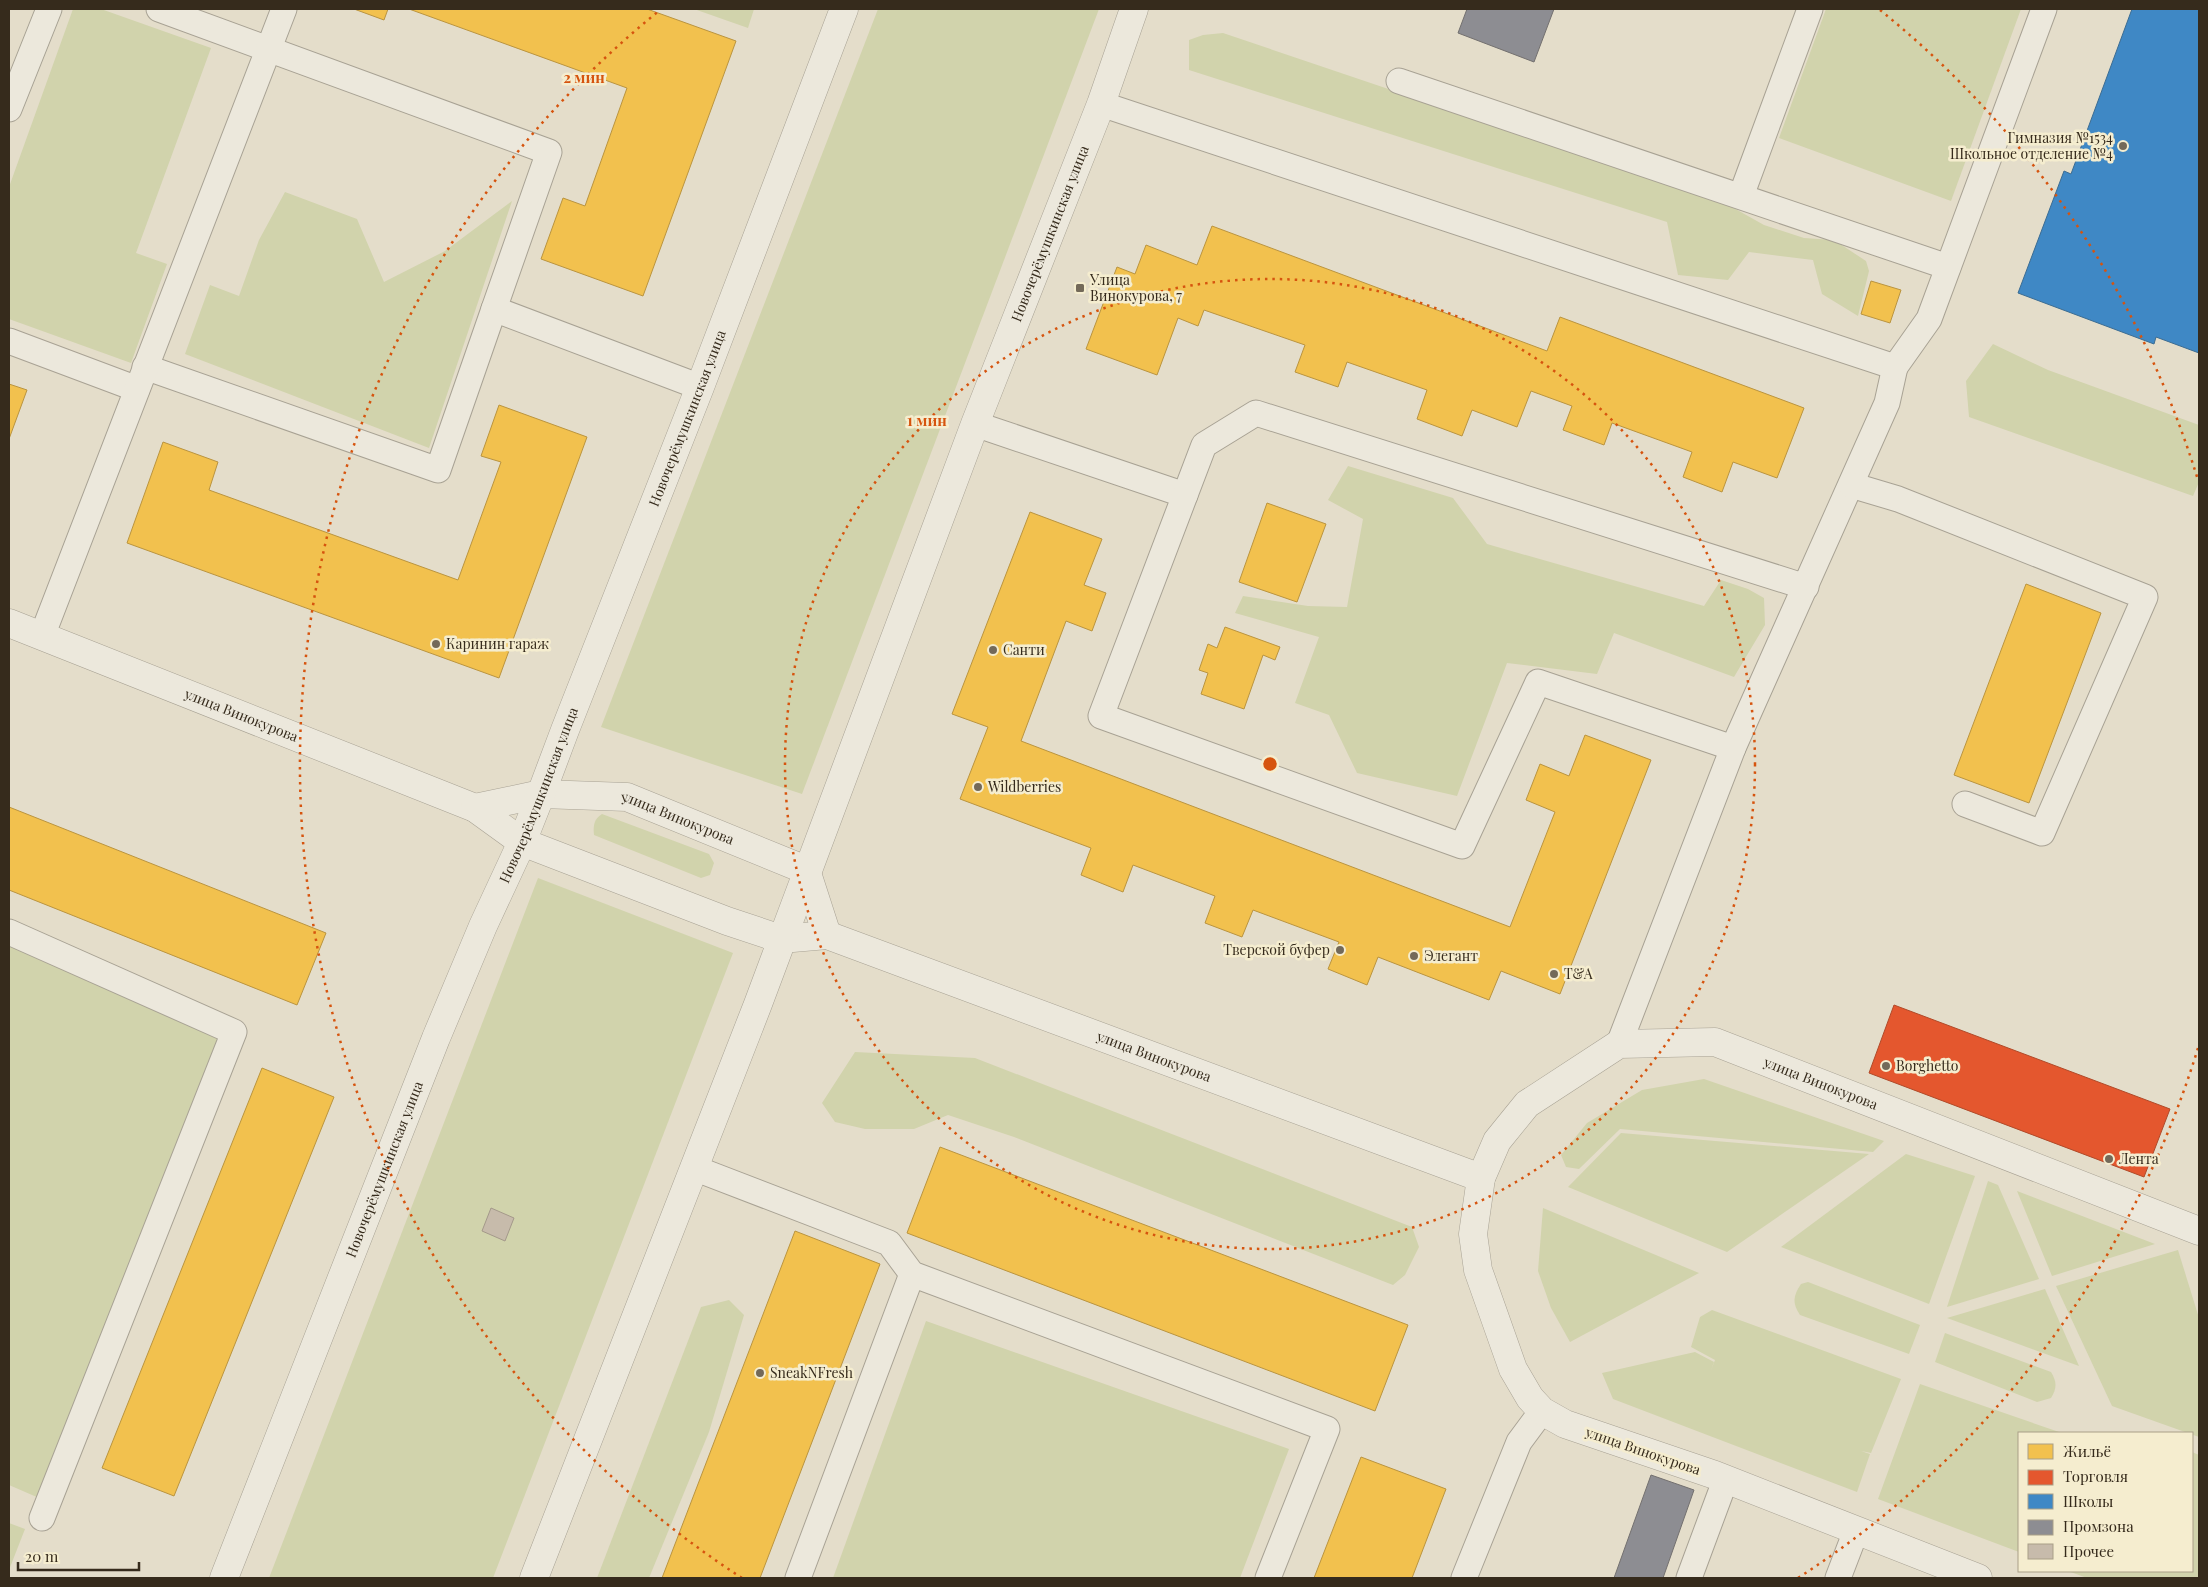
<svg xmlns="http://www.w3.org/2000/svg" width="2208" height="1587" viewBox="0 0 2208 1587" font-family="'Playfair Display',serif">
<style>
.green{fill:#d1d3ac}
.homes{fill:#f2c14e;stroke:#ba943f}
.shops{fill:#e4572e;stroke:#b04a29}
.schools{fill:#3f88c5;stroke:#3c6c92}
.industry{fill:#8d8d92;stroke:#73706f}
.building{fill:#c7bbab;stroke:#a4998a}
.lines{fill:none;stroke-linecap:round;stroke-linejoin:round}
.service-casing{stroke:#a8a294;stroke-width:27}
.tertiary-casing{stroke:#a8a294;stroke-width:29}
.service{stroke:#ece8dc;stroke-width:25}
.tertiary{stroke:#ece8dc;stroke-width:28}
.ring{fill:none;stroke:#d6540e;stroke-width:2.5;stroke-dasharray:2.5 5}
.poi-dot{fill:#736959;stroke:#f5edcf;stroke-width:2}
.labels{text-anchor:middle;stroke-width:5;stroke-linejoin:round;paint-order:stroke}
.poi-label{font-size:14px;fill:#362b1c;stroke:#f5edcf;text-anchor:start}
.street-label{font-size:14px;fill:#362b1c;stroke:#f5edcf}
.centre{fill:#d6540e;stroke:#f5edcf;stroke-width:2.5}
.ring-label{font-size:15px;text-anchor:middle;font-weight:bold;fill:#d6540e;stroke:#f5edcf;stroke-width:5;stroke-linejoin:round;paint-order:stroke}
</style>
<rect width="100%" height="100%" fill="#e4ddca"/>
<!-- green -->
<g class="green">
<path d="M73,9H101L211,48L136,253L167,264L131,363L9,319V187Z"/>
<path d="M694,9H754L748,28Z"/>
<path d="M878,9H1099L802,794L601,727Z"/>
<path d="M1826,9H2021L1951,201L1779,138Z"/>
<path d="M1223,33L1723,202L1764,225L1804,238L1834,240L1866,261L1869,271L1858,316L1822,294L1813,260L1749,252L1728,280L1678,275L1667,222L1189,70V40L1203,35Z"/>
<path d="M285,192L357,219L384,282L445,251L512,201L429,448L185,354L210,285L239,296L259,240Z"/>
<path d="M1993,344L2048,370L2199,425V482L2193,496L1969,417L1966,381Z"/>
<path d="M1348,466L1453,498L1487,544L1704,606L1721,580L1748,589L1764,598L1765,625L1734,677L1614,633L1597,674L1507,663L1457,796L1357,773L1329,715L1295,703L1319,637L1235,613L1243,596L1308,606L1347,607L1363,519L1328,500Z"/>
<path d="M602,814L709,854L714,863L710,875L701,878L594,835C593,825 594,819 602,814Z"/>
<path d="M538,878L733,953L493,1578H269Z"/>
<path d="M9,941L231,1031L39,1498L9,1485Z"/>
<path d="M855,1052L975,1058L1412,1227L1419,1247L1405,1275L1393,1285L1014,1137L948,1115L914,1129H865L835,1122L822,1103Z"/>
<path d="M1704,1079L1884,1141L1873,1152L1620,1129L1579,1169L1566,1167L1561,1155L1587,1123L1642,1090Z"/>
<path d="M1621,1133L1869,1154L1727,1252L1568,1187Z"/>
<path d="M1906,1154L1975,1176L1929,1304L1781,1247Z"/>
<path d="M1988,1181L1998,1185L2039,1279L1947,1307Z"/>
<path d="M2017,1191L2155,1244L2052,1276Z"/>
<path d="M1543,1208L1699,1273L1570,1342L1551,1308L1538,1271Z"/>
<path d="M2178,1250L2199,1318V1437L2112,1406L2056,1286Z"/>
<path d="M1808,1282L1920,1325L1909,1354L1800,1315C1792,1303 1793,1296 1801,1284Z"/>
<path d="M2045,1289L2079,1366L1947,1318Z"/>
<path d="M729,1300L744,1315L709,1432L649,1578H597L701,1307Z"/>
<path d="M1712,1310L1901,1379L1871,1453L1861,1451L1870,1454L1857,1492L1613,1399L1602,1373L1695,1352L1714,1362L1710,1373L1715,1360L1691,1347L1700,1317Z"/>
<path d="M926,1321L1289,1449L1240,1578H833Z"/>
<path d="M1945,1333L2051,1372C2057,1382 2057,1388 2051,1398L2037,1402L1935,1362Z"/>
<path d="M1920,1384L2062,1433H2019V1552L1878,1499Z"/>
<path d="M2192,1452L2199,1455V1578H2087L2068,1571H2192Z"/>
<path d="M9,1523L25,1529L9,1570Z"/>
</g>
<!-- homes -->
<g class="homes">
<path d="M354,9H388L384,20Z"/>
<path d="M409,9H647L736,41L643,296L541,259L563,198L585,206L627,88Z"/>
<path d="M1212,226L1547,351L1560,317L1804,408L1777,478L1733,462L1722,492L1683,477L1692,452L1612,423L1604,445L1563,430L1572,406L1531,391L1517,427L1472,410L1462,436L1417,419L1427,390L1347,362L1338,387L1295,372L1305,345L1204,310L1198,326L1178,318L1157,375L1086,349L1117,267L1135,274L1146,245L1197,265Z"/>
<path d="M1871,281L1901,290L1890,323L1861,314Z"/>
<path d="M9,384L27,390L9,439Z"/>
<path d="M499,405L587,437L499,678L127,543L163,442L218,462L209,490L458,580L501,462L481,456Z"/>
<path d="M1267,503L1326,524L1297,602L1239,582Z"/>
<path d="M1030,512L1102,539L1084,585L1106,593L1092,631L1066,621L1021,741L1510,927L1555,812L1526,800L1540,764L1569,776L1585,735L1651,760L1560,994L1501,971L1489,1000L1378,957L1367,985L1328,969L1339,942L1253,910L1242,937L1205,923L1215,896L1133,865L1123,892L1081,875L1091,848L960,799L988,727L952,714Z"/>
<path d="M2026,584L2101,613L2029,803L1954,775Z"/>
<path d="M1225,627L1280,647L1275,660L1263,655L1244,709L1201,694L1208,673L1199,670L1208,644L1217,648Z"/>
<path d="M9,807L326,933L297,1005L9,890Z"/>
<path d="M262,1068L334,1097L174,1496L102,1468Z"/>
<path d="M940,1147L1408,1325L1375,1411L907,1233Z"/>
<path d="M795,1231L880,1264L760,1578H662Z"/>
<path d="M1361,1457L1446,1489L1412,1578H1314Z"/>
</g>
<!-- shops -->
<path class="shops" d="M1894,1005L2170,1109L2144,1177L1869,1073Z"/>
<!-- schools -->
<path class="schools" d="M2132,9H2199V353L2156,337L2154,344L2018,293L2064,171L2071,174Z"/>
<!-- industry -->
<g class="industry">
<path d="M1467,9H1554L1534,62L1458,33Z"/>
<path d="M1651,1475L1694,1490L1663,1578H1614Z"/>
</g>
<!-- building -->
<path class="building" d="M491,1208L514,1218L505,1241L482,1231Z"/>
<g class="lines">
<defs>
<g id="service">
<path d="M159,9L549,152L494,309L700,387"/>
<path d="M1399,81L1948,267"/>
<path d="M1101,104L1895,367L1887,403L1733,748L1619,1044"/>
<path d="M9,109L49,9"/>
<path d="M1741,196L1810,9"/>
<path d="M9,341L137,389"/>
<path d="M145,367L438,470L494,309"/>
<path d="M1895,367L1929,319L2044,9"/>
<path d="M975,424L1185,495"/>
<path d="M1851,485L1898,499L2145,597L2042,833L1965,804"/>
<path d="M42,636L284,9"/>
<path d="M1733,748L1538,682L1462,846L1101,716L1204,445L1256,413L1806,587"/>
<path d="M9,932L234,1032L42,1518"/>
<path d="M694,1168L889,1243L912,1274L1327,1429L1268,1578"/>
<path d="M798,1578L912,1274"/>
<path d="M1464,1578L1519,1442L1542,1411"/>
<path d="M1689,1578L1725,1481"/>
<path d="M1838,1578L1856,1531"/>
</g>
<g id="tertiary">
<path id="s1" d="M9,623L475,808L522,842L727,921L781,939L827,935L1481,1178"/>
<path id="s2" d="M475,808L541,794L627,797L806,870"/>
<path d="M806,870L827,935"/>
<path id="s3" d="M224,1578L436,1038L483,926L522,842L541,794L565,730L700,387L844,9"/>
<path id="s4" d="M534,1578L758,1004L975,424L1101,104L1134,9"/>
<path id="s5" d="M1978,1578L1715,1475L1565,1424L1542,1411L1530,1398L1513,1369L1478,1270L1473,1234L1481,1178L1497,1141L1527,1104L1619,1044L1715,1042L2199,1231"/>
</g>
</defs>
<!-- service casing -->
<use href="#service" class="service-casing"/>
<!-- tertiary casing -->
<use href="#tertiary" class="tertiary-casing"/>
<!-- service -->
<use href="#service" class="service"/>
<!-- tertiary -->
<use href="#tertiary" class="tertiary"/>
</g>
<!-- distance rings -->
<g class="ring">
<circle cx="1270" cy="764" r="485"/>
<path d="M2198 1048A970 970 0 0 1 1798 1578M742 1578A970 970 0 0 1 660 10M1880 10A970 970 0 0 1 2198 480"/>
</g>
<!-- markers -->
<g class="poi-dot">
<circle cx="2123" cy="146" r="5"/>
<rect x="1075" y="283" width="10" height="10" rx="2.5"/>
<circle cx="436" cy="644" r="5"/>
<circle cx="993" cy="650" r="5"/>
<circle cx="978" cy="787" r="5"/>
<circle cx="1340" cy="950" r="5"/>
<circle cx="1414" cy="956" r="5"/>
<circle cx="1554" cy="974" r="5"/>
<circle cx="1886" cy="1066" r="5"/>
<circle cx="2109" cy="1159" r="5"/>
<circle cx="760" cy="1373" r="5"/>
</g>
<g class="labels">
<!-- poi labels -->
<g class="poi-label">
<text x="2113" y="143" text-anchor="end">Гимназия №1534<tspan x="2113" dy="16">Школьное отделение №4</tspan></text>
<text x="1090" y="285">Улица<tspan x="1090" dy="16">Винокурова, 7</tspan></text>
<text x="446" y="649">Каринин гараж</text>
<text x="1003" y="655">Санти</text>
<text x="988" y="792">Wildberries</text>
<text x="1330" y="955" text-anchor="end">Тверской буфер</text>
<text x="1424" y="961">Элегант</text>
<text x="1564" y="979">T&amp;A</text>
<text x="1896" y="1071">Borghetto</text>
<text x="2119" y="1164">Лента</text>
<text x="770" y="1378">SneakNFresh</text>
</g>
<!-- street labels -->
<g class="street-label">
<text dy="5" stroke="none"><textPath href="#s4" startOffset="1440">Новочерёмушкинская улица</textPath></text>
<text dy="5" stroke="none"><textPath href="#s3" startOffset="1249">Новочерёмушкинская улица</textPath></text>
<text dy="5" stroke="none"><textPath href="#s1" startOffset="250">улица Винокурова</textPath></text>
<text dy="5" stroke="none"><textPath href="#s3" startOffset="844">Новочерёмушкинская улица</textPath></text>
<text dy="5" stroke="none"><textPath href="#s2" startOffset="208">улица Винокурова</textPath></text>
<text dy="5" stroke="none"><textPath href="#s1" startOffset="1231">улица Винокурова</textPath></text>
<text dy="5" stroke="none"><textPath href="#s5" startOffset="1124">улица Винокурова</textPath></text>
<text dy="5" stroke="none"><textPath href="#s3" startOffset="439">Новочерёмушкинская улица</textPath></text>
<text transform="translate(1643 1451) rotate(19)" y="5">улица Винокурова</text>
</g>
</g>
<circle cx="1270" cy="764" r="8" class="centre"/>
<g class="ring-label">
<text x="584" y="83">2 мин</text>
<text x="927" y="426">1 мин</text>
</g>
<!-- border -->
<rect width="2208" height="1587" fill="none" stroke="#362b1c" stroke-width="20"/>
<!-- legend -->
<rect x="2018" y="1432" width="175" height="140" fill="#f5edcf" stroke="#a99f87"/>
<rect x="2028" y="1444" width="25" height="15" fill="#f2c14e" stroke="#a99f87"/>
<text x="2063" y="1457" font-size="15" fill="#362b1c">Жильё</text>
<rect x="2028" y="1470" width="25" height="15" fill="#e4572e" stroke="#a99f87"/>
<text x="2063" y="1482" font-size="15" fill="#362b1c">Торговля</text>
<rect x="2028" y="1494" width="25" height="15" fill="#3f88c5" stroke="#a99f87"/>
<text x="2063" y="1507" font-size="15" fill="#362b1c">Школы</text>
<rect x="2028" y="1520" width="25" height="15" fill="#8d8d92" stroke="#a99f87"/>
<text x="2063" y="1532" font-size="15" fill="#362b1c">Промзона</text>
<rect x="2028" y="1544" width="25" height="15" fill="#c7bbab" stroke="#a99f87"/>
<text x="2063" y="1557" font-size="15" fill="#362b1c">Прочее</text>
<!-- scale -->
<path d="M18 1562v8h121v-8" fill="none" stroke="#362b1c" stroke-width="2.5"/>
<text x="25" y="1562" font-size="15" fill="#362b1c" stroke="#f5edcf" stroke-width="4" paint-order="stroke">20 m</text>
</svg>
